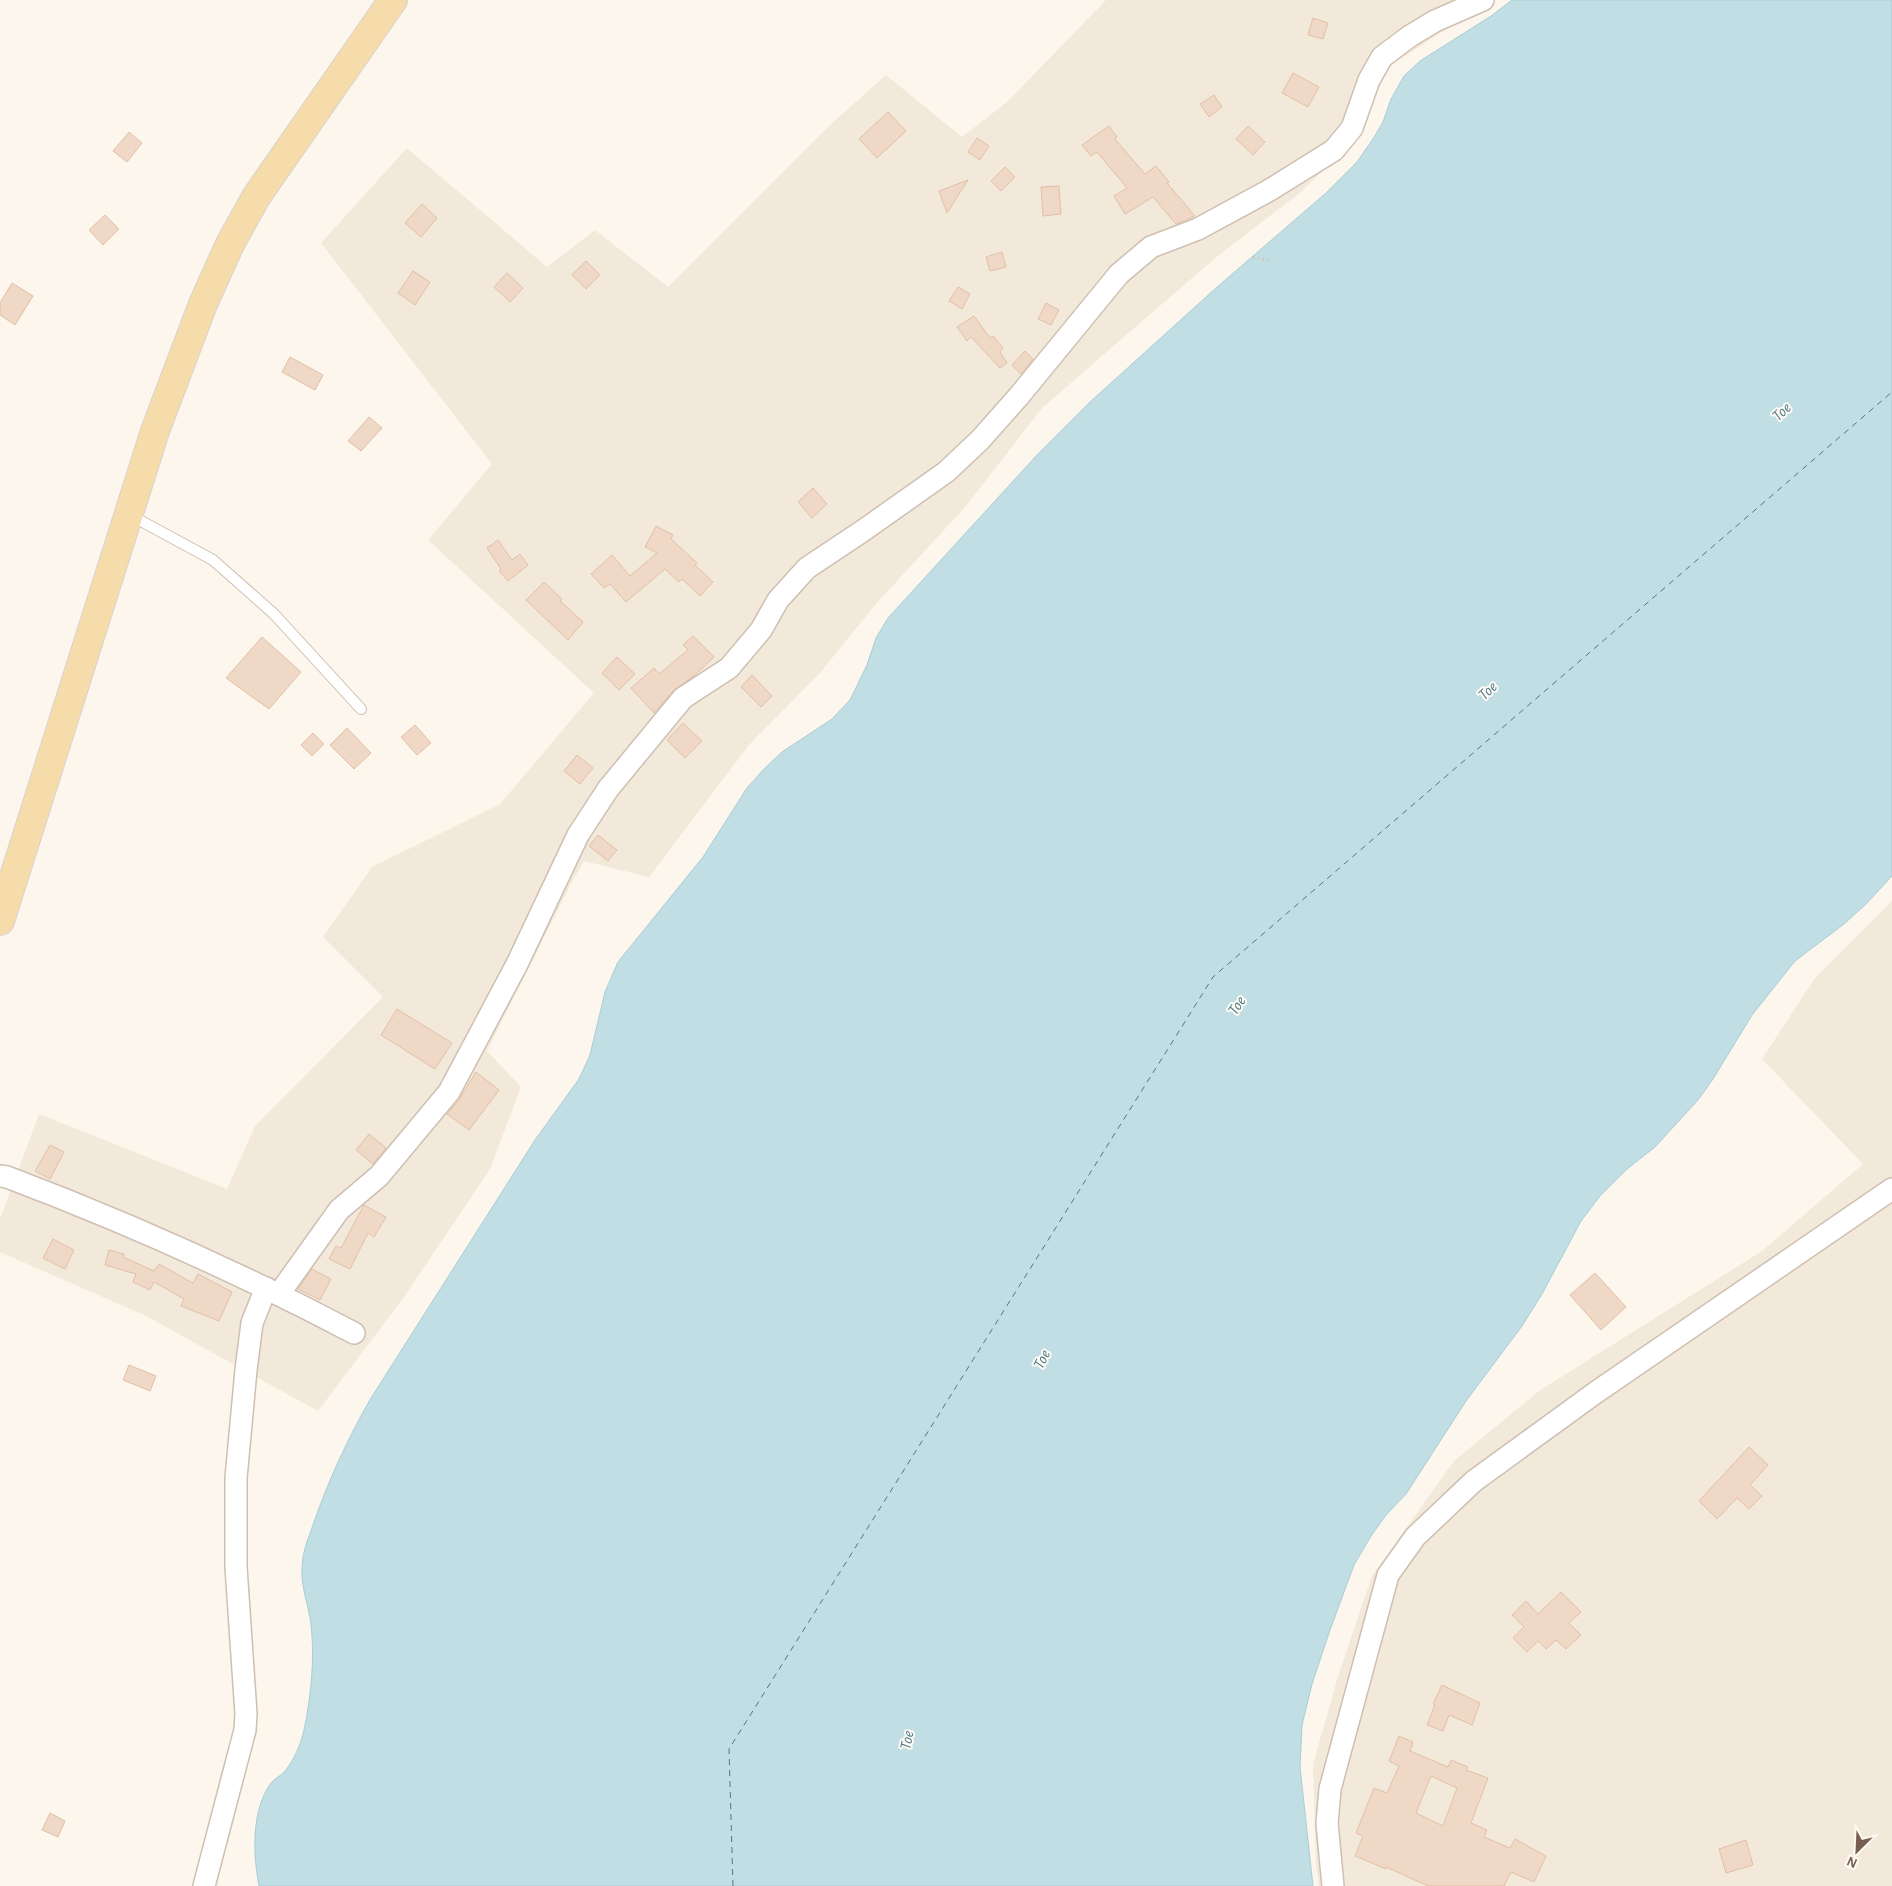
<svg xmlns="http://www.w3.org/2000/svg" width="1892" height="1886" viewBox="0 0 1892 1886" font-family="'Alegreya Sans',sans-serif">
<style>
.residential{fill:#f3e9db}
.water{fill:#c1dee5;stroke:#a8cdd6}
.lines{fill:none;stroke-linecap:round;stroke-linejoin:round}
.ferry{stroke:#4a7a87;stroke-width:1;stroke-dasharray:6 5;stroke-linecap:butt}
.building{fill:#efd8c5;stroke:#e1c0a7;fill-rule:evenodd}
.service-casing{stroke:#cebfb2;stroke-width:12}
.minor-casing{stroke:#cebfb2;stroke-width:24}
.primary-casing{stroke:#d9d2ce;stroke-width:30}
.path{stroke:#d5bba8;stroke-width:3;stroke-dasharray:1 4;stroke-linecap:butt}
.service{stroke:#fff;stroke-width:10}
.minor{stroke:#fff;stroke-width:21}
.primary{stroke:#f5dcaa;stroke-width:28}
.labels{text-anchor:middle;stroke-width:4;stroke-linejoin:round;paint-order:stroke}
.water-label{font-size:16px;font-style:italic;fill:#4a7a87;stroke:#fefaf3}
</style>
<rect width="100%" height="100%" fill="#fcf6ec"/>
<!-- residential -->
<g class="residential">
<path d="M1106,0H1491L1387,68L1361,133L1301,192L1214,259L1042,408L966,506L875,605L820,673L749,745L649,877L584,861L573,880L487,1051L521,1087L490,1169L404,1297L318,1411L146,1316L0,1252V1219L39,1114L227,1189L255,1126L383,997L323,937L372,867L500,804L594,693L428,540L492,464L321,243L407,148L547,267L595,230L668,287L829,126L886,75L962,137L1007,102Z"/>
<path d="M1892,901V1886H1319L1316,1866L1313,1764L1339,1673L1372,1576L1454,1461L1539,1391L1762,1251L1863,1164L1762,1059L1815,978Z"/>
</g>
<!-- water -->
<path class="water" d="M1512,0H1892V876L1866,904L1844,924L1795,961L1752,1015L1713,1079L1698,1100L1655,1147L1627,1169L1600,1196L1581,1221L1542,1294L1522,1326L1466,1401L1406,1494L1386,1515L1371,1536L1354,1565L1330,1630L1312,1684L1302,1725L1300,1767L1313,1886H259C253,1854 251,1811 271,1783C275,1778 281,1776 285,1771C294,1760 301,1744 304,1730C311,1698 315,1657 311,1625C309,1606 301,1588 302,1569C302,1553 308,1539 313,1525C328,1481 348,1438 371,1398L535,1140L579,1079L590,1055L605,992L618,962L703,857L747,788L764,769L782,752L832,719L850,700L867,665L876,638L888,618L1037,455L1090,402L1216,288L1326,193L1357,162L1373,139L1383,122L1391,99L1404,76L1420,61L1491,16Z"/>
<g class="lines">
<!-- ferry -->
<path class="ferry" d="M733,1886L729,1749L1213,977L1892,392"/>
</g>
<!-- building -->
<g class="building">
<path d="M1313,18L1328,23L1323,39L1308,35Z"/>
<path d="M1293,73L1319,87L1308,107L1282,93Z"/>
<path d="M1214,95L1222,107L1209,117L1200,104Z"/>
<path d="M888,112L906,131L877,158L859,139Z"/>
<path d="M1109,126L1117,137L1115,139L1145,174L1156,166L1169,182L1167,183L1195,216L1176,224L1153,197L1125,214L1114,196L1127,188L1097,152L1091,156L1082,145Z"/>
<path d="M1248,126L1265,142L1253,155L1236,139Z"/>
<path d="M129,132L142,143L127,162L113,151Z"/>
<path d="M977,138L989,146L980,160L968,152Z"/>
<path d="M1005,167L1015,177L1001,191L991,181Z"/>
<path d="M968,180L947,213L939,191Z"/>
<path d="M1059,186L1061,214L1043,216L1041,187Z"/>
<path d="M422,204L437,218L421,237L405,223Z"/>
<path d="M105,215L119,229L103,245L89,230Z"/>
<path d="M1002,252L1006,267L990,271L986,257Z"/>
<path d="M586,261L600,275L586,289L572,275Z"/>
<path d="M413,271L430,282L415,305L398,293Z"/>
<path d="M507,273L523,288L510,302L494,287Z"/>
<path d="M12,283L33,296L15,325L0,315V303Z"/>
<path d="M958,287L970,294L962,309L949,301Z"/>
<path d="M1046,303L1059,310L1051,325L1038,319Z"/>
<path d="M974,316L990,338L993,336L1003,348L1000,352L1007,363L1000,368L971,337L967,341L957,327Z"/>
<path d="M1025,351L1033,359L1021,374L1012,365Z"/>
<path d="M290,357L323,375L315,390L282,372Z"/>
<path d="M369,417L382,428L361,451L348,441Z"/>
<path d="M813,488L827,504L812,518L798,502Z"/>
<path d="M656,526L673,535L671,539L697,563L695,565L713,582L700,596L682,579L679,582L665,569L626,602L610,584L604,588L591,574L612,555L630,576L657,553L645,547Z"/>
<path d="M498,540L512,560L520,554L528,565L508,581L499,571L501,569L487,548Z"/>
<path d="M544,582L562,599L560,601L583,622L568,640L526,600Z"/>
<path d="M693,636L714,657L694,676L674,690L654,713L631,688L654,668L659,674L688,650L683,645Z"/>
<path d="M262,637L301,672L269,709L226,678Z"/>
<path d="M617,657L635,674L619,690L602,673Z"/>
<path d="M752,675L772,696L761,707L741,687Z"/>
<path d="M683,723L702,741L685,758L667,740Z"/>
<path d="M415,725L431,743L417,755L401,737Z"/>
<path d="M347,728L371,753L354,769L330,745Z"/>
<path d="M313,733L324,744L312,756L301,745Z"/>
<path d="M577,755L593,768L580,784L564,771Z"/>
<path d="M598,835L617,850L608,861L589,846Z"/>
<path d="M397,1009L452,1043L435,1069L381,1035Z"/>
<path d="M476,1072L499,1090L469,1130L447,1114L459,1100Z"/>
<path d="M369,1134L386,1148L373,1164L356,1150Z"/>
<path d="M50,1145L64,1152L50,1179L35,1171Z"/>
<path d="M364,1205L386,1217L374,1237L368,1233L350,1269L329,1259L336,1246L341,1248Z"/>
<path d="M53,1239L74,1250L65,1269L43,1258Z"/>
<path d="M109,1250L124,1254L123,1257L154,1271L159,1264L193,1283L198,1274L232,1292L219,1321L181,1306L184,1299L154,1282L150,1290L133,1282L136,1274L105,1265Z"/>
<path d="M312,1269L331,1279L320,1300L298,1289Z"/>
<path d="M1595,1273L1626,1307L1601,1330L1570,1295Z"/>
<path d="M129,1365L156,1376L150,1391L123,1380Z"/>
<path d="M1749,1447L1768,1465L1750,1485L1762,1496L1749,1509L1737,1498L1717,1519L1699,1501Z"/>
<path d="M1561,1592L1581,1612L1569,1623L1581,1635L1566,1649L1556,1640L1546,1649L1538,1641L1527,1652L1513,1638L1524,1627L1512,1615L1526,1601L1538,1614Z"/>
<path d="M1442,1685L1480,1703L1472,1725L1449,1715L1443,1731L1427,1725L1435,1705L1433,1704Z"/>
<path d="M1399,1736L1413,1742L1410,1751L1448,1767L1451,1760L1468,1767L1466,1770L1488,1778L1471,1823L1487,1830L1484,1837L1510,1848L1515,1839L1546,1856L1534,1882L1511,1872L1504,1886H1428L1386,1867V1869L1355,1856L1363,1836L1356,1833L1374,1788L1387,1793L1399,1766L1389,1761ZM1431,1776L1457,1788L1443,1826L1416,1813Z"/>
<path d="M50,1813L65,1821L58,1837L42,1830Z"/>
<path d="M1746,1840L1753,1865L1726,1873L1719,1849Z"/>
</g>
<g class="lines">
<defs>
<path id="service" d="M130,515L213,560L274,614L361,709"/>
<g id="minor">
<path d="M0,1176L7,1177C126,1222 242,1274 354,1333"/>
<path d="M279,1294L339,1210L379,1176L449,1092L517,964L578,835L608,789L683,698L729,668L761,630L778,600L807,568L864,530L946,472L980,440L1019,396L1119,274L1151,247L1198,229L1268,191L1334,150L1352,128L1369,80L1382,57L1410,36L1435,21L1483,0"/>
<path d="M204,1886L245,1730L246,1714L236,1567V1478L246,1370L252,1323L266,1288"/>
<path d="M1333,1886L1327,1823L1330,1789L1388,1575L1415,1537L1474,1481L1595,1393L1892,1189"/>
</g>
<path id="primary" d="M0,921L155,431L203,304L230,244L256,197L393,0"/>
</defs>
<!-- service casing -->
<use href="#service" class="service-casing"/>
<!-- minor casing -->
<use href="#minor" class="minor-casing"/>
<!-- primary casing -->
<use href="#primary" class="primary-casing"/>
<!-- path -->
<path class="path" d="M1253,257L1270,261"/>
<!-- service -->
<use href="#service" class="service"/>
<!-- minor -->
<use href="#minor" class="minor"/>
<!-- primary -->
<use href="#primary" class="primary"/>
</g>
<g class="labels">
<!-- water labels -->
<g class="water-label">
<text transform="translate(1781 411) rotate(-43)" y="6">Toe</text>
<text transform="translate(1487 690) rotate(-43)" y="6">Toe</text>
<text transform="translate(1236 1005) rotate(-56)" y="6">Toe</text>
<text transform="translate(1041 1359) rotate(-63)" y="6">Toe</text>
<text transform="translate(906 1740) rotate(-78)" y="6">Toe</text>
</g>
</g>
<!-- north arrow -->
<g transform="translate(1857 1851) rotate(204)" stroke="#fefaf3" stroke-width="4" paint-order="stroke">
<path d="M0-4L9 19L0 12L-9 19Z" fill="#765f50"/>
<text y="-8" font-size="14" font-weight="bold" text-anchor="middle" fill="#765f50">N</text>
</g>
</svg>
